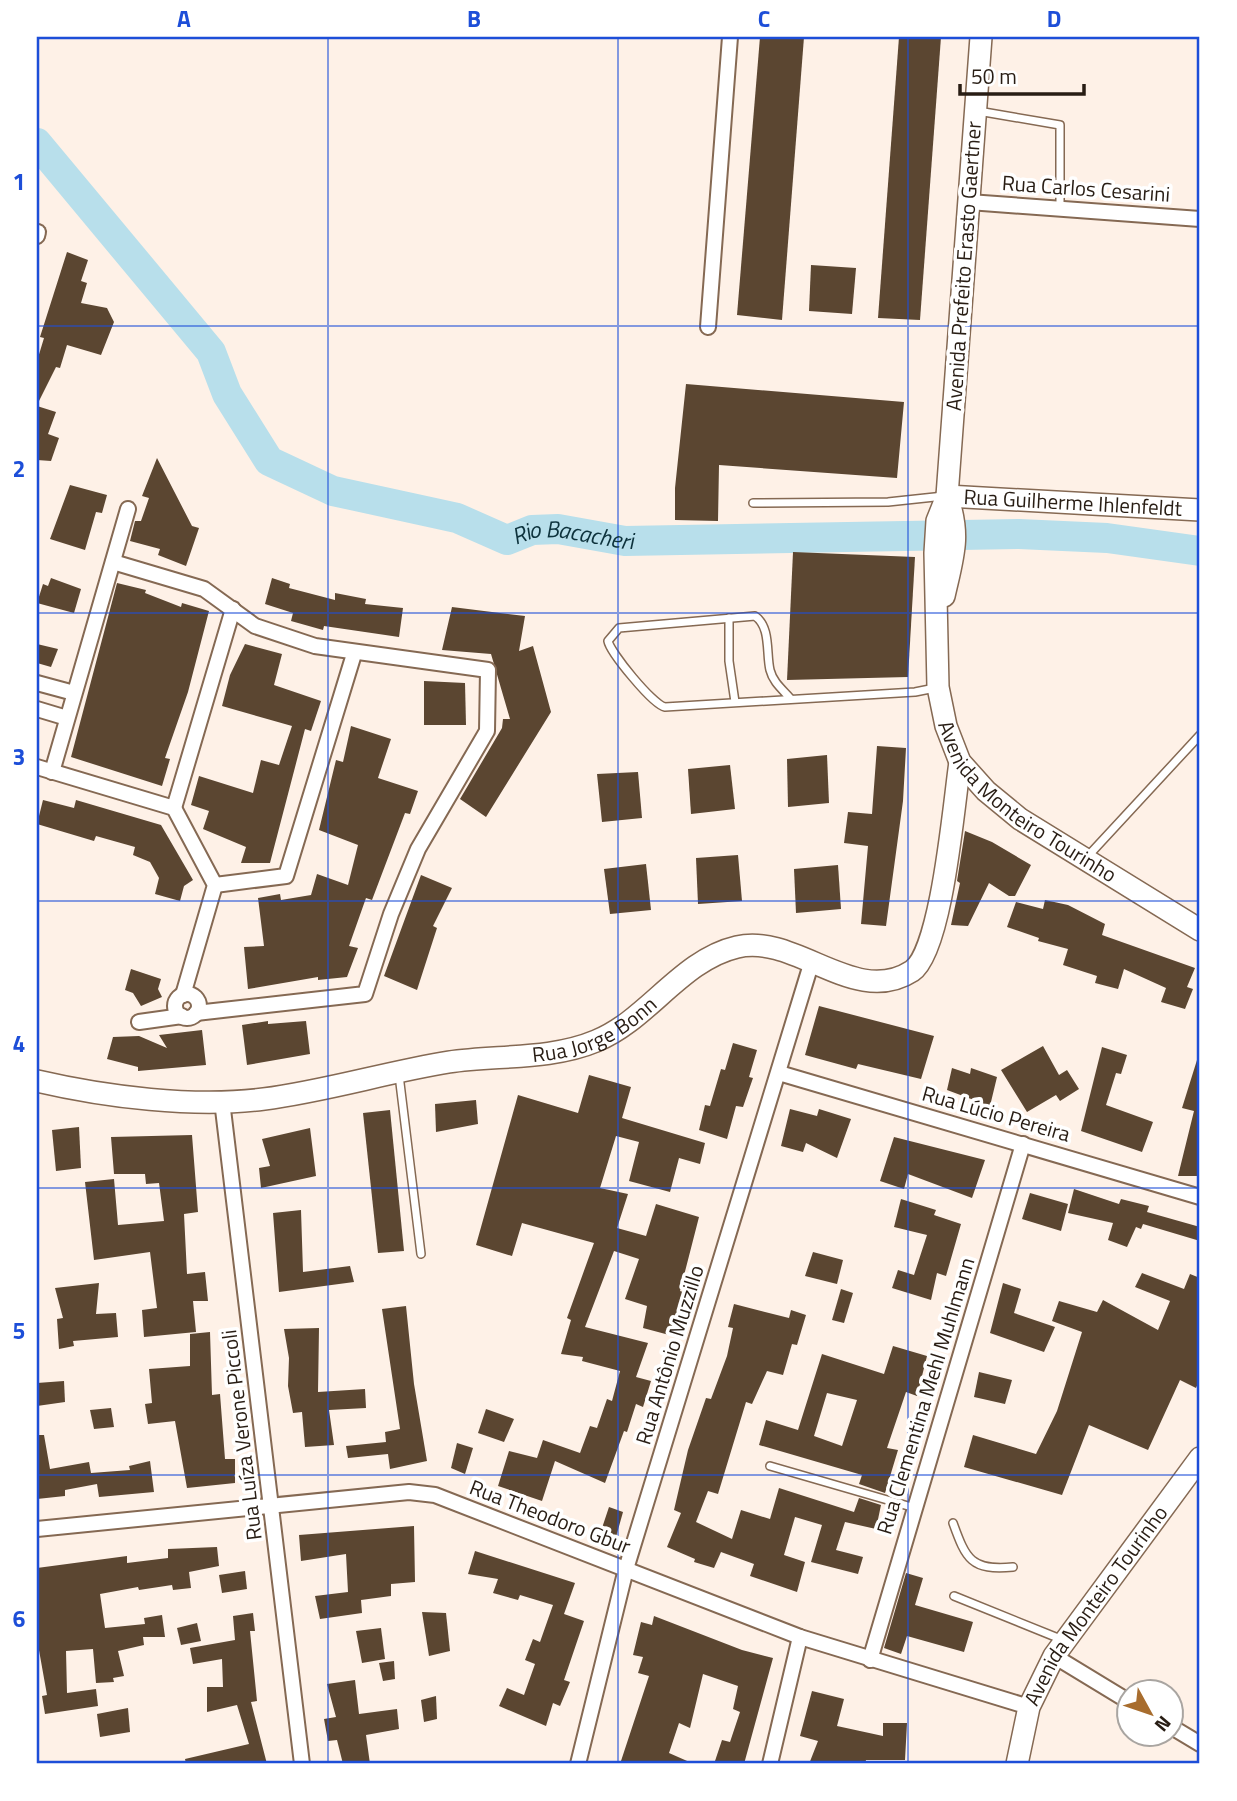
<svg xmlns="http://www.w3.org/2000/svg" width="1237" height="1801" viewBox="0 0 1237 1801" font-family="'Titillium Web',sans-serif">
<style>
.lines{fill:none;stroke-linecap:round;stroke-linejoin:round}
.stream{stroke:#b8dfeb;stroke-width:5}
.river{stroke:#b8dfeb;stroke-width:30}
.building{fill:#5b4631;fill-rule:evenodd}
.lane-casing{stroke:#856953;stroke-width:10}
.street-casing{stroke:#856953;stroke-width:18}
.secondary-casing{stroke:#856953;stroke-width:24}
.lane{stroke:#fff;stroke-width:7}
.street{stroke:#fff;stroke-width:14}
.secondary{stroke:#fff;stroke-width:21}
.grid{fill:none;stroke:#1d4ed8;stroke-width:2;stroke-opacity:0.55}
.labels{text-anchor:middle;stroke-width:7;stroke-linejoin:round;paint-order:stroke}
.street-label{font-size:21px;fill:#281d14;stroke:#fff}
.water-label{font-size:23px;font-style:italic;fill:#0d323c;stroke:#fff}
.neatline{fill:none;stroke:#1d4ed8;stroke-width:2.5}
.grid-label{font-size:23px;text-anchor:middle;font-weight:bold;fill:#1d4ed8}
</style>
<rect width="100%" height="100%" fill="#fef1e7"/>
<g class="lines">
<!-- stream -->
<path class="stream" d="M1193,550L1200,556"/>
<!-- river -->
<path class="river" id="s1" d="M37,143L211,352L227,394L269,461L333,491L457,518L507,540L532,530L558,529L625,541L1019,534L1107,538L1200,551"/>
</g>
<!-- building -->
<g class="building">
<path d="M760,37H804L782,320L737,315Z"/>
<path d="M899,37H941L920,320L878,318Z"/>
<path d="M67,252L88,260L81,281L87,283L81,303L107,308L114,322L101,355L67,345L60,368L56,367L37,405V361L44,338L40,337Z"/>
<path d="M811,265L856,268L852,314L809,311Z"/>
<path d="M686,384L904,402L897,478L719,465L718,521L675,520V488Z"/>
<path d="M37,406L56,412L48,434L59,438L51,461L37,460Z"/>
<path d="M157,458L192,526L199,528L186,566L158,555L160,549L130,541L135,521H141L149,498L142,496Z"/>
<path d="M70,485L107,495L102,513L96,512L85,550L50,539Z"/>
<path d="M793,552L915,557L908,677L787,680Z"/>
<path d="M51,578L81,589L74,613L37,603L43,584L48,586Z"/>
<path d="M272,578L290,584L289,588L335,600V593L366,599L365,604L403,608L399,637L324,626L323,630L291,621L293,613L265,604Z"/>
<path d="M117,583L146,590L145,593L181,607L182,603L209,611L188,692L165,758L170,759L162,786L71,757Z"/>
<path d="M452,607L525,616L519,651L533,646L551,712L486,817L460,799L502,728L503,719H510L491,654L442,650Z"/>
<path d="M37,644L58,649L51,667L37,663Z"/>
<path d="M245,644L282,654L274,685L321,701L311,731L305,729L270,863H241L246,847L203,829L209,811L191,805L199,776L253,793L261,760L279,765L292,726L222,706L230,675Z"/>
<path d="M424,681L465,683L466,725H424Z"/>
<path d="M351,726L391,739L378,778L418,791L410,814L405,813L372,900L366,898L349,946L358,948L347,977L318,980V977L248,989L244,947L264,946L258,898L280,894L281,900L311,895L317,874L348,885L358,845L319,830L336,760L343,762Z"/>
<path d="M877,746L906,748L903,801L886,926L861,924L868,846L844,843L848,812L872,814Z"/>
<path d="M827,755L829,803L788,807L787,759Z"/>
<path d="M730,765L735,809L691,814L688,769Z"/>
<path d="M638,772L642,818L602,822L597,774Z"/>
<path d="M43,800L74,808L76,800L161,825L193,880L184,886L180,901L155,894L159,878L150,862L133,855L135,847L96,836L94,841L37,824Z"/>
<path d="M965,831L992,842L1031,865L1015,896H1009L989,883L968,926L951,925L960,883L957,881Z"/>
<path d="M738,855L742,901L698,904L696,858Z"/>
<path d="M646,864L651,910L610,914L604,869Z"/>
<path d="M838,865L841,909L796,913L794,869Z"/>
<path d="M421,875L452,888L433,926L437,928L417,990L384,976Z"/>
<path d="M1045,900L1068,905L1105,924L1102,935L1195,968L1187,987L1193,989L1185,1009L1161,1002L1166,988L1124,969L1118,989L1095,983L1097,976L1063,965L1068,949L1038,941L1039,938L1007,927L1016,902L1043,909Z"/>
<path d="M131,969L161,979L158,989L162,997L141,1006L133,993L125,990Z"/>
<path d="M819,1006L934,1036L921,1079L858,1064L856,1069L805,1055Z"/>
<path d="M268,1021V1024L306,1021L310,1054L247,1065L242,1025Z"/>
<path d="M202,1030L206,1065L138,1071V1067L107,1059L113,1037L139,1036L167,1048L159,1035Z"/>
<path d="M733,1043L757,1050L749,1077L753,1078L743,1107L736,1106L727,1139L699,1130L705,1105L710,1106L721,1069L725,1070Z"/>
<path d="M1043,1046L1059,1075L1067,1070L1079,1089L1060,1101L1056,1095L1027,1112L1001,1070Z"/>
<path d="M1102,1047L1127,1055L1121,1074L1116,1073L1106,1105L1153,1122L1142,1152L1081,1131Z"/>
<path d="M1197,1060L1200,1061V1176H1178L1194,1111L1182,1108Z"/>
<path d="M952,1068L970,1074L971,1068L997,1077L990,1106L947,1090Z"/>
<path d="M589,1075L631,1087L622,1118L705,1143L700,1164L679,1158L670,1192L629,1181L639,1142L616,1136L600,1188L628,1194L617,1228L646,1236L656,1204L699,1217L680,1291L686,1293L673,1336L643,1328L647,1306L625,1299L639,1259L614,1251L585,1327L648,1343L636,1377L651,1381L643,1407L636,1404L627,1432L624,1431L605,1483L555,1461L542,1501L498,1486L509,1451L537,1458L543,1440L580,1453L590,1426L597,1428L607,1399L612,1401L620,1371L582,1361L583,1357L561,1354L571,1320L567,1318L594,1243L522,1223L512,1256L476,1245L518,1095L578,1113Z"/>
<path d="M476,1100L478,1124L436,1132L435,1104Z"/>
<path d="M790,1109L817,1116L819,1109L851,1119L837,1158L806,1143L803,1152L781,1146Z"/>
<path d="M390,1110L404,1251L378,1253L363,1113Z"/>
<path d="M79,1127L81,1168L56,1171L52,1130Z"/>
<path d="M310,1128L316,1176L261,1188L259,1168L270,1166L262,1139Z"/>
<path d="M192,1135L198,1212L184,1214L187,1274L205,1272L208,1301H193L196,1332L144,1337L142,1310L157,1308L150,1252L94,1260L85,1182L114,1179L118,1225L164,1221L159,1183L146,1184L145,1174H114L111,1137Z"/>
<path d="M894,1137L985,1160L972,1198L908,1174L904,1189L880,1181Z"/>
<path d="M1074,1189L1119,1204L1121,1199L1149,1206L1147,1212L1200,1227V1241L1143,1224L1141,1229L1136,1227L1127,1247L1108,1240L1113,1223L1068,1213Z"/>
<path d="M1030,1193L1068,1204L1061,1231L1022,1219Z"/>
<path d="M901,1199L936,1210L934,1215L961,1224L946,1276L937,1273L931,1300L892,1288L898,1270L914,1275L927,1235L894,1227Z"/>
<path d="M301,1210L303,1272L350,1266L354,1282L279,1292L273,1213Z"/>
<path d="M813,1252L843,1260L837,1284L805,1276Z"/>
<path d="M1142,1273L1184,1289L1190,1274L1200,1278V1379L1196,1388L1180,1380L1148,1450L1089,1425L1062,1495L964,1467L973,1435L1036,1454L1057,1411L1082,1332L1052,1321L1059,1301L1097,1312L1103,1300L1158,1330L1170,1301L1135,1287Z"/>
<path d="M99,1283L96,1314L116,1313L118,1337L73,1341L74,1346L59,1349L57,1319L63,1318L55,1288Z"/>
<path d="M1003,1283L1021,1289L1014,1313L1055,1327L1044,1352L990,1333Z"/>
<path d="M841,1289L853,1293L844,1323L832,1320Z"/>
<path d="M734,1304L789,1318L791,1310L806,1315L797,1345L792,1344L783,1375L767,1371L752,1404L746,1402L718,1494L708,1491L696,1522L732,1539L741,1510L770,1519L779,1488L854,1512L859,1498L881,1505L876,1529L845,1522L836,1550L863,1557L858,1574L811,1562L822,1525L795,1517L784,1555L805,1562L797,1592L750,1576L754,1564L721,1552L714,1568L694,1562L695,1559L667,1547L681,1513L674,1510L688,1450L706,1398L711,1399L727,1356L733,1328L728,1327Z"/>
<path d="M406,1306L414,1384L427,1461L390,1469L388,1454L348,1458L346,1446L386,1442L385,1432L400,1429L382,1309Z"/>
<path d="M319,1328L318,1392L365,1389L366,1408L329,1410L334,1445L305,1447L302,1412L293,1413L288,1386L289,1358L284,1329Z"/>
<path d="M210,1332L212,1395L220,1394L225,1459H235V1483L187,1488L175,1421L148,1424L145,1404L152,1403L149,1369L190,1366V1334Z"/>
<path d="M893,1346L927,1356L917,1396L906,1392L887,1448L898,1450L885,1493L859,1484L862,1475L759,1445L766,1420L798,1430L822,1354L884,1374ZM827,1393L857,1400L842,1446L814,1436Z"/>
<path d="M979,1372L1012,1380L1005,1404L974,1397Z"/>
<path d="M64,1381L65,1402L37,1406V1383Z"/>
<path d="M111,1408L114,1427L94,1429L90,1410Z"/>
<path d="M486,1409L514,1419L504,1442L478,1433Z"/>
<path d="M37,1435H44L50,1469L89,1462L91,1473L130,1470L129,1466L150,1461L154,1492L99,1497L97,1484L65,1490V1496L37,1499Z"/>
<path d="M457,1443L473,1448L465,1474L451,1468Z"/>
<path d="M609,1507L623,1512L616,1537L601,1531Z"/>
<path d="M414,1526L415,1582L391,1584V1596L361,1600L362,1613L320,1619L315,1596L348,1592L346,1554L301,1561L299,1535Z"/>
<path d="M217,1547L219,1566L189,1572L191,1588L173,1590L172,1585L139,1590L138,1587L100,1594L105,1628L145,1624L144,1618L162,1615L165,1637H143L144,1645L118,1651L124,1676L113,1678L114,1682L96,1683L93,1649L66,1651L67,1693L96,1689L98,1706L45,1714L42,1696L47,1695L37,1639V1568L127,1556V1563L168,1558V1549Z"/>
<path d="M475,1551L575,1583L564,1614L584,1621L564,1680L570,1682L560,1706L553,1703L546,1726L499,1706L507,1688L524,1695L535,1664L525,1660L533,1639L540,1642L553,1605L520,1595L518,1600L493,1593L498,1579L468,1574Z"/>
<path d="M245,1571L247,1589L222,1593L219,1575Z"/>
<path d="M906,1573L923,1578L915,1605L973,1622L964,1652L907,1636L901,1654L884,1648Z"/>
<path d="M422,1612L446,1613L450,1651L429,1656Z"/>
<path d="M253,1613L255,1631H250L257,1701L251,1702L267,1764H186L185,1759L249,1744L237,1705L207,1712V1687H223L222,1659L193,1664L190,1648L235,1640L233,1616Z"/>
<path d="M654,1616L742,1650L773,1658L744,1764H714L722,1740L730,1742L740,1712L733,1709L738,1686L703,1674L690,1728L679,1723L669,1753L694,1764H620L649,1676L638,1673L643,1657L633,1655L641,1622L652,1625Z"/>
<path d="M197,1623L201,1641L181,1645L177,1628Z"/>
<path d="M381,1628L385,1659L362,1663L356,1631Z"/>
<path d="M394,1661L395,1679L383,1681L379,1663Z"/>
<path d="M355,1680L359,1714L397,1709L399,1729L366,1735L370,1764H343L337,1740L328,1741L324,1719L336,1717L327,1684Z"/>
<path d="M812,1691L844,1699L837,1726L883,1736V1723H907L905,1760H866L865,1764H809L818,1741L800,1736Z"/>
<path d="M436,1696L437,1719L424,1722L421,1700Z"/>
<path d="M128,1708L130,1732L100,1737L97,1714Z"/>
</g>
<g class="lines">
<defs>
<g id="lane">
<path d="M978,111L1060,125V208"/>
<path d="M753,503L888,502L944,496"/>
<path d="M729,618V661L735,702"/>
<path d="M790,698C782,689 773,682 770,670C766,653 771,627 755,616L619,628L608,641C610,652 653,705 665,707L915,692L935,688"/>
<path d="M1088,856L1200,735"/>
<path d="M399,1075L421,1254"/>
<path d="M770,1466L915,1508"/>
<path d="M953,1523C966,1559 971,1571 1013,1567"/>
<path d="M954,1596L1063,1640"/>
</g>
<g id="street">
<path d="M969,202L1200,219"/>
<path d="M37,236L38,232"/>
<path d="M708,327L730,37"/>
<path d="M113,562L204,589L255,626L315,646L488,670L487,731L418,849L391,914L365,994L196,1013"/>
<path d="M37,683L74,693"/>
<path d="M37,709L67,718"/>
<path d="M37,767L174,808L215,885L183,995"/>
<path d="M52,772L128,509"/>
<path d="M174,808L233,609"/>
<path d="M215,885L286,876L354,654"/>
<circle cx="187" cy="1006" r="12"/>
<path d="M139,1022L182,1016"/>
<path d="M779,1073L1200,1197"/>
<path d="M222,1101L302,1764"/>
<path d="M37,1529L409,1492L435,1495L800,1637L1029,1707"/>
<path d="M1054,1656L1128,1701"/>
<path d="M870,1660L1023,1144"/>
<path d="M1170,1726L1200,1744"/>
<path d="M578,1764L626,1569L812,961"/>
<path d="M770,1764L800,1637"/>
</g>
<g id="secondary">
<path id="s2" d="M981,37L947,496L937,521L935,553L938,687L946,726L960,762L986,791L1020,819L1200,930"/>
<path id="s3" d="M947,496L1200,510"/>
<path d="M944,596C953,556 961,536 947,496"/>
<path id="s4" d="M37,1081C106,1097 194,1108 264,1099C326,1091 387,1072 449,1062C496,1055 551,1060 596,1041C648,1020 681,960 737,947C796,933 855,1008 912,971C942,951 954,802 960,762"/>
<path id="s5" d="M1017,1764L1029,1707L1054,1656L1200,1458"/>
</g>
</defs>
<!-- lane casing -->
<use href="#lane" class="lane-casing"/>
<!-- street casing -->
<use href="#street" class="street-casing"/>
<!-- secondary casing -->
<use href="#secondary" class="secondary-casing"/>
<!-- lane -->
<use href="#lane" class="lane"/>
<!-- street -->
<use href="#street" class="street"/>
<!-- secondary -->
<use href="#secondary" class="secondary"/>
</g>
<!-- grid -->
<path class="grid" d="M328,37V1764M618,37V1764M908,37V1764M37,326H1200M37,613H1200M37,901H1200M37,1188H1200M37,1475H1200"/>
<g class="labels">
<!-- street labels -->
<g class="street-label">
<text transform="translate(1086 189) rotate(4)" y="7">Rua Carlos Cesarini</text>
<text transform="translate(964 266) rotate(-86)" y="7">Avenida Prefeito Erasto Gaertner</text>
<text dy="7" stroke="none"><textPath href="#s3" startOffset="126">Rua Guilherme Ihlenfeldt</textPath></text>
<text dy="7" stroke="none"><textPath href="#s2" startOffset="807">Avenida Monteiro Tourinho</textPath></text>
<text dy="7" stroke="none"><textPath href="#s4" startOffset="569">Rua Jorge Bonn</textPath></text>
<text transform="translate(996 1114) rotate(16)" y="7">Rua Lúcio Pereira</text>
<text transform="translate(670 1355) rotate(-73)" y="7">Rua Antônio Muzzillo</text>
<text transform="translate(926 1396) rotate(-73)" y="7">Rua Clementina Mehl Muhlmann</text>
<text transform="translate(242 1435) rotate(-97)" y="7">Rua Luíza Verone Piccoli</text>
<text transform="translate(550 1517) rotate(21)" y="7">Rua Theodoro Gbur</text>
<text dy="7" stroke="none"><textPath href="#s5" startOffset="180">Avenida Monteiro Tourinho</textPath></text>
</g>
<!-- water labels -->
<g class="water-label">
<text dy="8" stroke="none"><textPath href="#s1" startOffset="716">Rio Bacacheri</textPath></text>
</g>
</g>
<!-- border -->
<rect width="1237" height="1801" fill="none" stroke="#ffffff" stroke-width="77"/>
<!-- north arrow -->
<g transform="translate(1150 1713) rotate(130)"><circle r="33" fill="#ffffff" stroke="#a9a5a1" stroke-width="2"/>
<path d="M0-5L12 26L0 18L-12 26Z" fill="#a86d2e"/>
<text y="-10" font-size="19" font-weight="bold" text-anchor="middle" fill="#281d14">N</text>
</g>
<!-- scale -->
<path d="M960 84v10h124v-10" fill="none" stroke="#281d14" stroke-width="3.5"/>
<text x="971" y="84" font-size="21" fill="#281d14" stroke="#ffffff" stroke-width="5" paint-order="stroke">50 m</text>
<rect x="38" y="38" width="1160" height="1724" class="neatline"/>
<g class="grid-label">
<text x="184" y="27">A</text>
<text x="474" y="27">B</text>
<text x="764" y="27">C</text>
<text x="1054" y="27">D</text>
<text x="19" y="190">1</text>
<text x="19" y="477">2</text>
<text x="19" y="765">3</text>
<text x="19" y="1052">4</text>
<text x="19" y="1339">5</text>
<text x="19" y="1627">6</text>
</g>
</svg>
